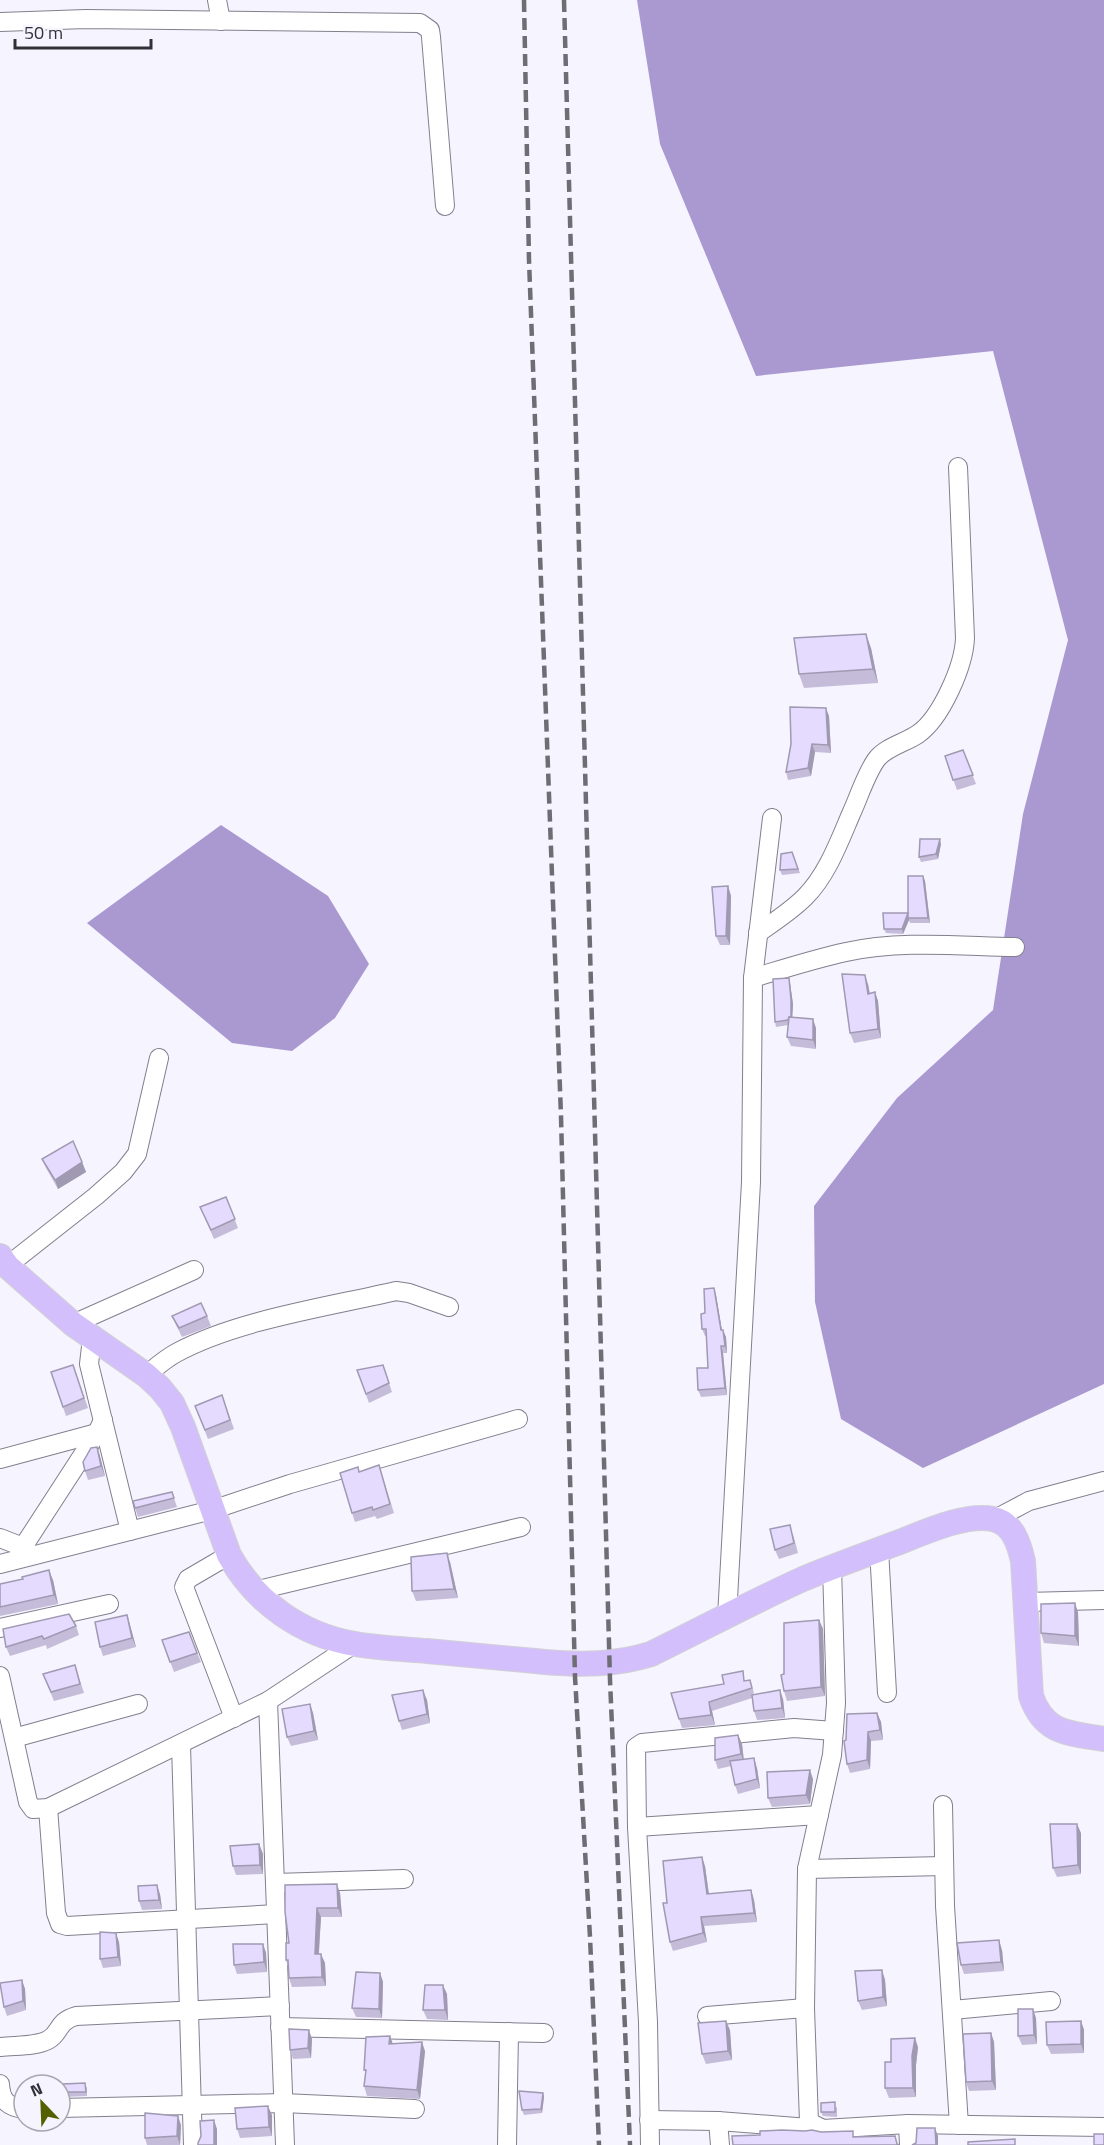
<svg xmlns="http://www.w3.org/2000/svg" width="1104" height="2145" viewBox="0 0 1104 2145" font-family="'Titillium Web',sans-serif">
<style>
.water{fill:#a999d0}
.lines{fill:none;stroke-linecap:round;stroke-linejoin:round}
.minor-casing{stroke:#837f8e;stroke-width:20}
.major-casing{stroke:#d2d1d3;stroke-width:26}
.minor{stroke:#fff;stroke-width:18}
.major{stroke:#d3bffb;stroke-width:24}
.rail{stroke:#6f6d74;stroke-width:4.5;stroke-dasharray:12 6;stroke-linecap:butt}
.wall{fill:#c5bcda}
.shaded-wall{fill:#a099b2}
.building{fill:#e5dbfe;stroke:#a099b2;stroke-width:1.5}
</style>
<rect width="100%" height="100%" fill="#f6f4fe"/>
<!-- water -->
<g class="water">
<path d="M637,0H1104V1384L923,1468L841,1419L815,1302L814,1206L897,1098L993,1010L1023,814L1068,640L993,351L756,376L660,144Z"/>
<path d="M221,825L328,896L369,964L335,1018L292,1051L232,1043L87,923Z"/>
</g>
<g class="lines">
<defs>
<g id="minor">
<path d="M217,0L221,21"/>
<path d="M0,22L86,19L420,23L430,30L431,37L445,206"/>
<path d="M758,933C774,922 791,911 805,897C827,875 839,842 851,814C859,797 865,776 876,760C885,747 905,743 918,734C941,718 964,666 965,638L958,467"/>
<path d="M753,978C783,969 814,959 846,952C900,940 959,946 1015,947"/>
<path d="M0,1267L7,1266L96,1196L123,1172L137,1154L159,1058"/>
<path d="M73,1324L194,1270"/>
<path d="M92,1338L89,1364L130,1531"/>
<path d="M146,1375C155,1368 165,1359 176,1353C237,1320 327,1307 396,1291L409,1293L449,1307"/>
<path d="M0,1459L97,1433"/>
<path d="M995,1519L1029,1501L1104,1481"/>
<path d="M0,1538L23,1547L32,1555"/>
<path d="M23,1547L97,1433L103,1420"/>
<path d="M879,1549L887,1693"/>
<path d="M229,1555L188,1579L184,1587L234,1718"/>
<path d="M0,1564L212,1510L290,1484L518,1419"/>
<path d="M832,1567L836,1703L832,1755L807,1869L805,2008L809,2122L823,2129L908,2124L1104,2127"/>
<path d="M254,1591L521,1527"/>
<path d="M1026,1602L1104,1600"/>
<path d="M727,1617L751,1182L753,978L772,818"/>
<path d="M0,1628L109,1604"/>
<path d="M0,1676L28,1802L33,1809L48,1808L268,1701L354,1644"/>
<path d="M268,1701L285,2145"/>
<path d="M14,1738L138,1704"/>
<path d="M181,1745L193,2145"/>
<path d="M943,1805L945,1906L959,2125"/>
<path d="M48,1808L56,1913L60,1924L67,1926L276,1914"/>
<path d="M637,1827L819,1815"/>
<path d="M807,1869L944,1866"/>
<path d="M275,1883L404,1879"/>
<path d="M952,2010L1051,2001"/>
<path d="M707,2016L805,2008"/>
<path d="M280,2027L544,2033"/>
<path d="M0,2047C14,2045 35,2047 48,2040C61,2033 56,2022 76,2016L280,2006"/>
<path d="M0,2084C1,2101 8,2107 24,2109"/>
<path d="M60,2108L283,2103L415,2109"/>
<path d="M649,2120L718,2121L809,2128"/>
<path d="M718,2121L720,2145"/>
<path d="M908,2124L909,2145"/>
<path d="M507,2145L509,2032"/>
<path d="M650,2145L648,2022L637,1827L636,1747L642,1743L794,1728L834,1731"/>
</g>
<path id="major" d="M0,1256L7,1266L73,1324L146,1375L160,1388L172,1403L183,1427L229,1555C255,1602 301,1635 355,1644C378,1648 403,1649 427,1651C467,1655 506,1658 545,1662C582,1665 616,1665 651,1654C702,1629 752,1602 803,1579C834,1566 865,1555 897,1543C923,1533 966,1513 993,1519C1013,1523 1019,1544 1023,1561L1031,1696C1044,1734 1069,1733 1104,1739"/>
</defs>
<!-- minor casing -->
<use href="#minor" class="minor-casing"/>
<!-- major casing -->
<use href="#major" class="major-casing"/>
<!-- minor -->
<use href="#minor" class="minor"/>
<!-- major -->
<use href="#major" class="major"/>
<!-- rail -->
<g class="rail">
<path d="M524,0L529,260L561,1116L575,1677L590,1937L599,2145"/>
<path d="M564,0L610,1680L630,2145"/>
</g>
</g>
<!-- wall -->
<g class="wall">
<path d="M871,648L878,683L804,688L799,674Z"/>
<path d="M829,716L831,753L815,752L811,776L788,780L786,772Z"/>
<path d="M963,750L976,784L957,790L945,756Z"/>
<path d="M941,844L938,859L921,862L919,857Z"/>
<path d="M792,852L800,873L782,875L780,870Z"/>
<path d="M923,876L925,881L930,923H910L909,920L903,934L886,933L884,929L908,913Z"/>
<path d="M728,886L731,896L730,945H720L716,936Z"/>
<path d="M789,978L790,983L793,1004L792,1017L816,1028V1049L791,1046L787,1037L788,1025L776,1027L775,1022Z"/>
<path d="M868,984L870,993L875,992L878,1001L881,1038L854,1043L850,1033Z"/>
<path d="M42,1159L82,1162L86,1172L58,1189L46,1168Z"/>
<path d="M226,1197L238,1228L214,1239L200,1207Z"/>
<path d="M714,1288L716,1295L722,1330L726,1337L727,1353H723L727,1395L701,1397L698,1390L708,1368L706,1336H705L702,1329L705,1313Z"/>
<path d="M172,1316H207L211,1326L182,1337L176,1325Z"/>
<path d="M73,1365L88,1408L66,1416L51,1372Z"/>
<path d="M383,1365L392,1392L369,1403L357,1370Z"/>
<path d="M222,1395L234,1429L208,1439L195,1406Z"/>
<path d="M97,1447L105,1476L88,1480L85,1471Z"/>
<path d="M379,1465L394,1513L377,1519L375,1516L355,1522L352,1513L359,1472Z"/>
<path d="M172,1492L177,1507L138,1517L135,1508Z"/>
<path d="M793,1534L798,1553L779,1559L775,1550Z"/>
<path d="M450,1562L458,1598L416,1601L412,1591Z"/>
<path d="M53,1580L58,1604L0,1616V1584Z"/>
<path d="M1078,1612L1079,1646L1044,1643L1041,1633Z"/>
<path d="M127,1615L136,1647L103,1656L100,1647Z"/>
<path d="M819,1620L823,1629L825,1696L787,1701L784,1691V1674Z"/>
<path d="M76,1626L79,1635L47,1649L46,1645L10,1656L6,1647Z"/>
<path d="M189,1632L201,1662L174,1672L162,1640Z"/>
<path d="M75,1665L84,1693L54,1701L43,1674Z"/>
<path d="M746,1680L753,1689L754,1695L783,1699L785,1718L757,1720L754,1711L752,1698L712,1711L715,1725L682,1728L679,1719Z"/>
<path d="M427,1700L430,1723L402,1730L399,1721Z"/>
<path d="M310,1704L313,1713L318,1740L291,1746L287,1737Z"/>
<path d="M877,1713L881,1722L883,1740L871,1741L870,1769L850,1773L847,1764L846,1740Z"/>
<path d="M738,1735L742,1744L744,1760L757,1768L760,1788L738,1794L735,1785L731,1766L718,1769L715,1760Z"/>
<path d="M813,1779L810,1804L772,1807L768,1798Z"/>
<path d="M1081,1833V1874L1057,1877L1053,1868Z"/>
<path d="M259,1844L263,1854V1874L236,1875L233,1866Z"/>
<path d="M705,1866L709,1894L751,1890L754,1900L757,1922L704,1926L707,1942L673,1951L670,1942L667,1903Z"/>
<path d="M340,1893L342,1917H321L319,1954L325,1963L326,1986L292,1987L289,1978L288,1967L286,1960L289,1943L285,1912Z"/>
<path d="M160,1894L162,1909L142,1910L139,1901Z"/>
<path d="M119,1942L121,1966L103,1968L100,1959Z"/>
<path d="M263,1944L266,1953L267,1972L237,1974L234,1965Z"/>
<path d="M1002,1950L1004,1971L964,1974L961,1965Z"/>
<path d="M882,1970L885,1980L887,2006L862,2010L858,2001Z"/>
<path d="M380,1973L383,1982L382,2018L356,2017L352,2008Z"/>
<path d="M22,1980L25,1989L26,2010L7,2016L4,2007Z"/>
<path d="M447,1994L448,2020L427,2019L423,2010Z"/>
<path d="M1036,2018L1037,2044L1022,2045L1018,2036Z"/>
<path d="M1081,2021L1084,2030V2053L1051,2054L1047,2045Z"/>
<path d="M730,2030L732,2060L706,2064L702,2054Z"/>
<path d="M991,2033L994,2042L996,2090L969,2091L966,2082Z"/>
<path d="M390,2036L393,2044L425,2051L420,2099L367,2096L364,2086L366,2073L364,2070Z"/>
<path d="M312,2039L311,2058L293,2059L290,2050Z"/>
<path d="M918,2047L916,2065V2097L889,2098L885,2088L891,2062Z"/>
<path d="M87,2087V2096L65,2097L63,2092Z"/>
<path d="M543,2093L544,2097L542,2113L524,2115L522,2110Z"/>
<path d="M837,2107V2117L823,2116L821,2112Z"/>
<path d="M272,2115V2136L240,2138L237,2129Z"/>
<path d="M181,2125L180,2145H147L145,2138Z"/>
</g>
<!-- shaded-wall -->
<g class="shaded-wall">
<path d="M866,634L871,648L878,683L873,669Z"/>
<path d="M826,708L829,716L831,753L828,745Z"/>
<path d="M812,744L815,752L811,776L808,768Z"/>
<path d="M940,839L941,844L938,859L936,854Z"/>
<path d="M923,876L925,881L930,923L928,918Z"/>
<path d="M728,886L731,896L730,945L726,936Z"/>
<path d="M908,913L909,920L903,934L902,929Z"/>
<path d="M865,975L868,984L871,1003L868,994Z"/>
<path d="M789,978L790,983L793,1004L792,1024L791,1019Z"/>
<path d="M875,992L878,1001L881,1038L878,1029Z"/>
<path d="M813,1019L816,1028V1049L813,1040Z"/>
<path d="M82,1162L86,1172L58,1189L55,1180Z"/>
<path d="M714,1288L716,1295L723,1337L721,1330Z"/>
<path d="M723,1330L726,1337L727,1353L725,1346Z"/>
<path d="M721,1346L723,1353L727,1395L725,1388Z"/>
<path d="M97,1447L100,1456L105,1476L101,1466Z"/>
<path d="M447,1553L450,1562L458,1598L454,1589Z"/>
<path d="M49,1570L53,1580L58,1604L54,1595Z"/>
<path d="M1075,1603L1078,1612L1079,1646L1075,1636Z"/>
<path d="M127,1615L130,1625L136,1647L132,1638Z"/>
<path d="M819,1620L823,1629L825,1696L821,1687Z"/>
<path d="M423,1690L427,1700L430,1723L427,1714Z"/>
<path d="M780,1690L783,1699L785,1718L782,1708Z"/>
<path d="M709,1702L712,1711L715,1725L711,1715Z"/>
<path d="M310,1704L313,1713L318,1740L314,1731Z"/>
<path d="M877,1713L881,1722L883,1740L880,1730Z"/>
<path d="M868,1732L871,1741L870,1769L867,1760Z"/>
<path d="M738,1735L742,1744L744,1763L741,1754Z"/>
<path d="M754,1758L757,1768L760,1788L757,1779Z"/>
<path d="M810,1770L813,1779L810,1804L806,1795Z"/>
<path d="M1077,1824L1081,1833V1874L1078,1865Z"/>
<path d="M259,1844L263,1854V1874L260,1865Z"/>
<path d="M702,1857L705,1866L710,1903L707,1894Z"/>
<path d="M337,1884L340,1893L342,1917L338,1908Z"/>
<path d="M157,1885L160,1894L162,1909L159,1900Z"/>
<path d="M751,1890L754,1900L757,1922L754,1913Z"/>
<path d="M317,1908L321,1917L318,1963L315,1954Z"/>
<path d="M701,1917L704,1926L707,1942L703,1933Z"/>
<path d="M116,1933L119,1942L121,1966L118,1957Z"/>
<path d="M999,1940L1002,1950L1004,1971L1001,1962Z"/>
<path d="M263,1944L266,1953L267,1972L264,1962Z"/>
<path d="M321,1954L325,1963L326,1986L322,1977Z"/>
<path d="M882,1970L885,1980L887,2006L883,1997Z"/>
<path d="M380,1973L383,1982L382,2018L379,2009Z"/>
<path d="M22,1980L25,1989L26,2010L23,2001Z"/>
<path d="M443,1985L447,1994L448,2020L445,2010Z"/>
<path d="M1033,2009L1036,2018L1037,2044L1034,2035Z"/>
<path d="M726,2021L730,2030L732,2060L728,2051Z"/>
<path d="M1081,2021L1084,2030V2053L1081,2044Z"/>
<path d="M309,2030L312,2039L311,2058L308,2048Z"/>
<path d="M991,2033L994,2042L996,2090L992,2081Z"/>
<path d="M390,2036L393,2045L389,2044Z"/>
<path d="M915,2038L918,2047L916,2065V2097L913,2088L912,2056Z"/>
<path d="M422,2042L425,2051L420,2099L417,2090Z"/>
<path d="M543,2093L544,2097L542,2113L541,2109Z"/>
<path d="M268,2106L272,2115V2136L269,2127Z"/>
<path d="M178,2116L181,2125L180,2145L177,2136Z"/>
<path d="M214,2120L217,2129V2145H214Z"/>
<path d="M935,2128L938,2136V2145H936Z"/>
</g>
<!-- building -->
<g class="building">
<path d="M866,634L873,669L799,674L794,638Z"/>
<path d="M790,707L826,708L828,745L812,744L808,768L786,772L791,744Z"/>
<path d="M963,750L973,775L953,780L945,756Z"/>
<path d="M920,839H940L936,854L919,857Z"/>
<path d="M792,852L798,869L780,870L781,854Z"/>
<path d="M908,876H923L928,918H908Z"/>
<path d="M728,886L726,936H716L712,887Z"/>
<path d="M883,913H908L902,929H884Z"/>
<path d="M842,974L865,975L868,994L875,992L878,1029L850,1033Z"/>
<path d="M789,978L791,1000V1017H789L788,1020L775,1022L773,979Z"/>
<path d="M789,1017L813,1019V1040L787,1037Z"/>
<path d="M73,1141L82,1162L55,1180L42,1159Z"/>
<path d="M226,1197L235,1219L211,1230L200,1207Z"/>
<path d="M714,1288L721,1330H723L725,1346H721L725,1388L698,1390L697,1368H708L706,1329H702L701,1314L705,1313L704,1289Z"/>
<path d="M201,1303L207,1316L179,1328L172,1316Z"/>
<path d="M73,1365L84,1398L63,1407L51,1372Z"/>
<path d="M383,1365L389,1383L366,1394L357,1370Z"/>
<path d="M222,1395L230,1420L205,1430L195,1406Z"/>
<path d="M97,1447L101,1466L85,1471L83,1462L91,1448Z"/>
<path d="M379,1465L390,1504L373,1510L372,1507L352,1513L340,1473L358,1467L359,1472Z"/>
<path d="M172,1492L174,1498L135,1508L133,1501Z"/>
<path d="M790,1525L794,1543L775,1550L770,1529Z"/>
<path d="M447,1553L454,1589L412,1591L411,1557Z"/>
<path d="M49,1570L54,1595L0,1607V1584L23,1579L22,1577Z"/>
<path d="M1075,1603V1636L1041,1633V1604Z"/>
<path d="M69,1614L76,1626L44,1639L42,1636L6,1647L3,1629Z"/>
<path d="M127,1615L132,1638L100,1647L95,1622Z"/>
<path d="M819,1620L821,1687L784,1691L781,1675L784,1674V1623Z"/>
<path d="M189,1632L197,1653L170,1662L162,1640Z"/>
<path d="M75,1665L80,1684L51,1692L43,1674Z"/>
<path d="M743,1671L744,1681L750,1680L752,1688L709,1702L711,1715L679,1719L671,1693L724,1684L722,1675Z"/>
<path d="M423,1690L427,1714L399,1721L392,1695Z"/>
<path d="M780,1690L782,1708L754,1711L752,1695Z"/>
<path d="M310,1704L314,1731L287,1737L282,1709Z"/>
<path d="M877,1713L880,1730L868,1732L867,1760L847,1764L844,1741L846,1740L847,1714Z"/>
<path d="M738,1735L741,1754L715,1760V1738Z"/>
<path d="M754,1758L757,1779L735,1785L730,1761Z"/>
<path d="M810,1770L806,1795L768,1798L767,1772Z"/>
<path d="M1050,1824H1077L1078,1865L1053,1868Z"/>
<path d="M259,1844L260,1865L233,1866L230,1846Z"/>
<path d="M702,1857L707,1894L751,1890L754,1913L701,1917L703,1933L670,1942L663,1903H667L663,1861Z"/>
<path d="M337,1884L338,1908H317L315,1954H321L322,1977L289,1978L288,1960H286V1943H289L285,1912V1885Z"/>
<path d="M157,1885L159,1900L139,1901L138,1886Z"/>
<path d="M100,1932L116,1933L118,1957L100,1959Z"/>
<path d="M999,1940L1001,1962L961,1965L957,1943Z"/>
<path d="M233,1944H263L264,1962L234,1965Z"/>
<path d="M882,1970L883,1997L858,2001L855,1971Z"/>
<path d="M356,1972L380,1973L379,2009L352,2008Z"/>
<path d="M22,1980L23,2001L4,2007L0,1983Z"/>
<path d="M425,1985H443L445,2010H423Z"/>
<path d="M1018,2009H1033L1034,2035L1018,2036Z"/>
<path d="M726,2021L728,2051L702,2054L698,2023Z"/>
<path d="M1081,2021V2044L1047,2045L1046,2022Z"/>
<path d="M289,2029L309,2030L308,2048L290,2050Z"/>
<path d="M991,2033L992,2081L966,2082L963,2034Z"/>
<path d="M390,2036L389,2044L422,2042L417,2090L364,2086L366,2070H364L366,2037Z"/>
<path d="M915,2038L912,2056L913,2088H885V2062H891V2039Z"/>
<path d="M85,2083L86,2092H63V2084Z"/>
<path d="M519,2091L543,2093L541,2109L522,2110Z"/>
<path d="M835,2102V2112H821V2103Z"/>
<path d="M268,2106L269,2127L237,2129L235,2108Z"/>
<path d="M145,2113L178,2116L177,2136L145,2138Z"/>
<path d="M214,2120V2145H198V2143L201,2136L200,2121Z"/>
<path d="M917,2128H935L936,2145H912L916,2143Z"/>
<path d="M782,2130L805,2131L812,2130L821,2132L853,2131V2137L895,2136L897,2144L899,2145H733L732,2136L760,2135V2131Z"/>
<rect x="1094" y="2134" width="10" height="11"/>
<path d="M1015,2139V2145H968V2142Z"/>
</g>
<!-- north arrow -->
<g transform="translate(42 2103) rotate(337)"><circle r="28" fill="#f6f4fe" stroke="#a8a6ae" stroke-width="1.5"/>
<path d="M0-4.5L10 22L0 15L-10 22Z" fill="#546000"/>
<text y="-9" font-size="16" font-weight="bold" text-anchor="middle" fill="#323036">N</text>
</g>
<!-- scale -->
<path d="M15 39v9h136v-9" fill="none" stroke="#323036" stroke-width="3"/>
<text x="24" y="39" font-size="18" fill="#323036" stroke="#f6f4fe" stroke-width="4.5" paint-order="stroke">50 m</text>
</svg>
